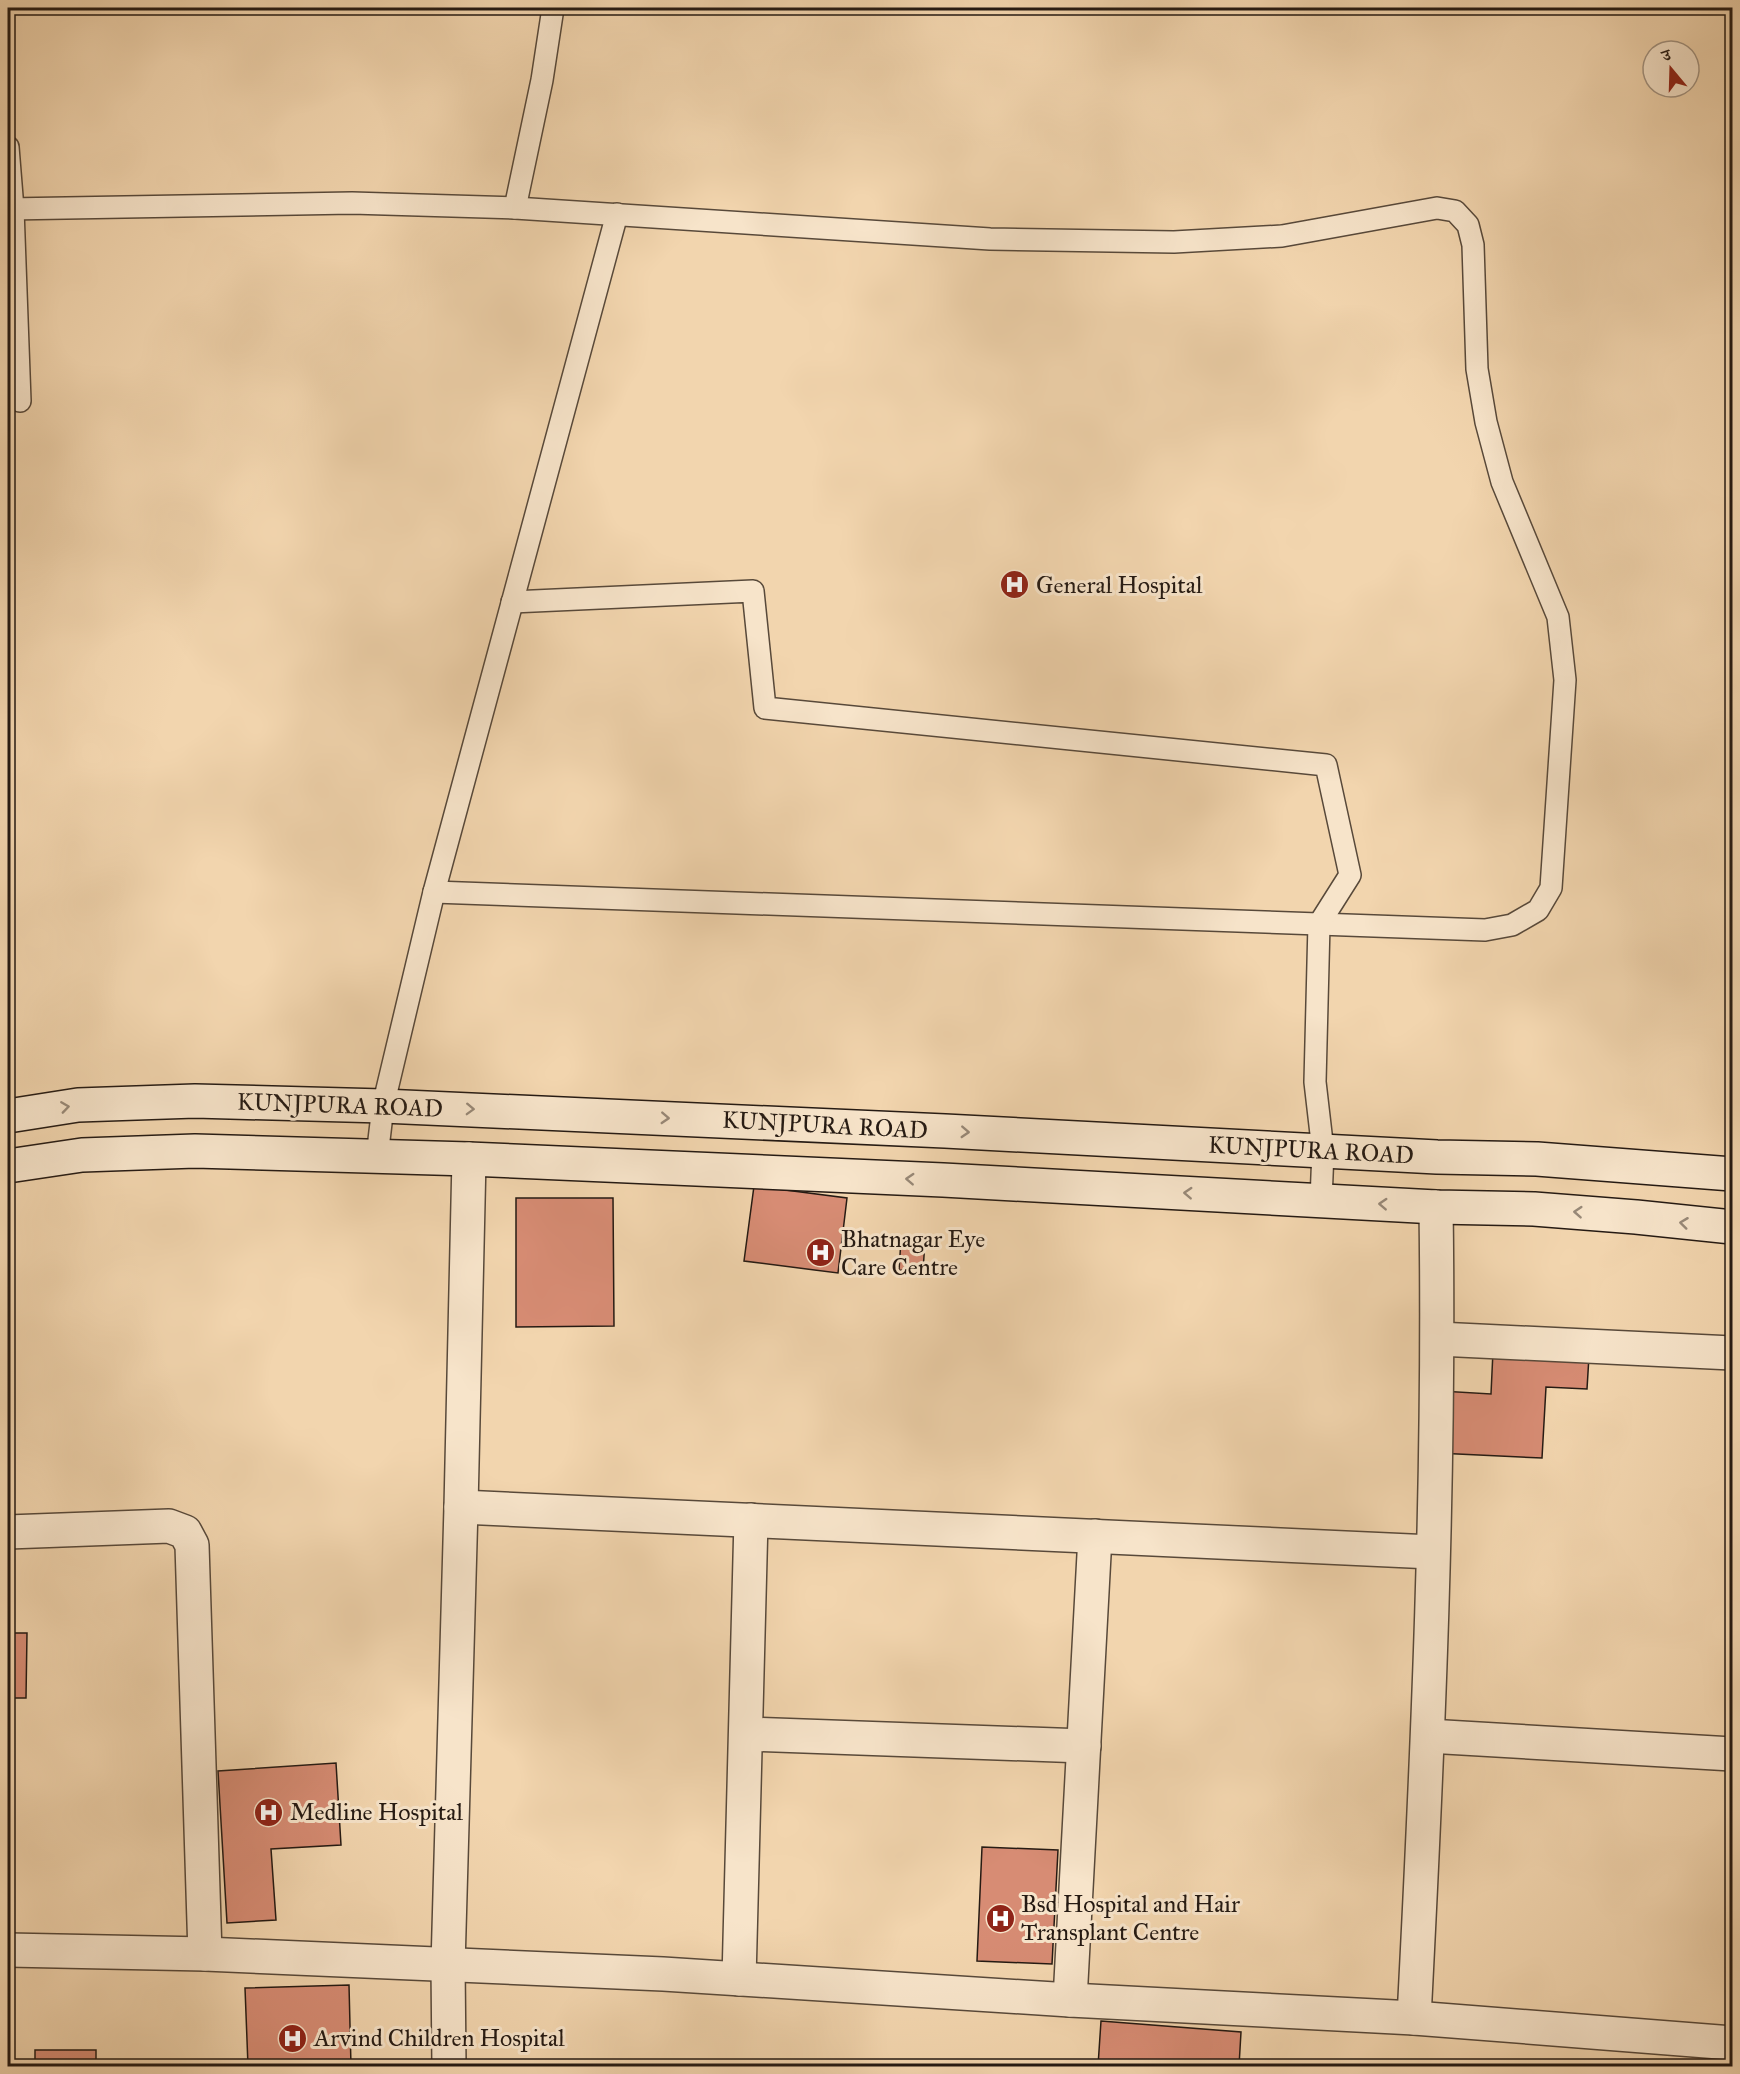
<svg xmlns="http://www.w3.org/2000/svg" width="1740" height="2074" viewBox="0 0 1740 2074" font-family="'IM FELL Great Primer','Noto Serif Devanagari',serif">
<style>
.building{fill:#d78c74;stroke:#251a13;stroke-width:1.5}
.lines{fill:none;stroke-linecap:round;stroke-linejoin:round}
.lane-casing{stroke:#58493a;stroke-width:24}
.street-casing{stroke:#58493a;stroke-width:36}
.secondary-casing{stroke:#251a13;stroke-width:36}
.lane{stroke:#f7e4ca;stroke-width:21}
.street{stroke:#f7e4ca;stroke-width:33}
.secondary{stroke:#f7e4ca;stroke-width:33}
.oneway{stroke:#988978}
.labels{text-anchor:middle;stroke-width:6;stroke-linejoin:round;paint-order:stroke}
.poi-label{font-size:24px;fill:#251a13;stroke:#f7e4ca;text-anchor:start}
.street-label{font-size:24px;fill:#251a13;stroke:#f7e4ca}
</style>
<rect width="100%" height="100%" fill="#f2d5ae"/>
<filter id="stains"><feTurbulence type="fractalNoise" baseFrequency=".00333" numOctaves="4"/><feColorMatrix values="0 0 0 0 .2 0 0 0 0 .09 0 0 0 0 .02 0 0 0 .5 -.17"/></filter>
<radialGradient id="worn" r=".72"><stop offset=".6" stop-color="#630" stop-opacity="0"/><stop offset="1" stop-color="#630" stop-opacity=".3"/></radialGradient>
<!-- building -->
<g class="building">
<path d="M754,1186L847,1198L838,1273L744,1261Z"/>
<path d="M516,1198H613L614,1326L516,1327Z"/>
<path d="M901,1240L925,1241L923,1271L899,1270Z"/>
<path d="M1493,1351L1589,1356L1587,1389L1546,1387L1542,1458L1437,1453L1441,1391L1491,1394Z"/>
<path d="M8,1633H27L26,1698H8Z"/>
<path d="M336,1763L341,1845L271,1849L276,1920L227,1923L218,1771Z"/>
<path d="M982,1847L1058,1850L1052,1964L977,1961Z"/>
<path d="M349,1985L351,2066H248L245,1988Z"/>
<path d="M1101,2021L1241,2032L1239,2066H1098Z"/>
<rect x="35" y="2050" width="61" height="16"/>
</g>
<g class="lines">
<defs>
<g id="lane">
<path d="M8,147L13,209L20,401"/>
<path d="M515,208L542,80L553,8"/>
<path d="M8,209L352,203L515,208L990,239L1174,242L1282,236L1437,208L1455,211L1468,225L1473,245L1477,369L1486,422L1502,482L1558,617L1565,680L1551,888L1538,910L1512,925L1485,930L434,892"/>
<path d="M512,602L753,591L765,708L1326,765L1350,875L1319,924L1315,1082L1323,1151L1321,1200"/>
<path d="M377,1157L383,1106L434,892L617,214"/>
</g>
<g id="street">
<path d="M1438,1339L1732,1353"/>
<path d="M461,1507L1432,1552"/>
<path d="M8,1532L169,1526L185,1532L192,1545L205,1954"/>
<path d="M746,1734L1084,1746"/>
<path d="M1428,1736L1732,1754"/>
<path d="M8,1950L205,1954L663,1974L1070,2000L1414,2018L1732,2043"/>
<path d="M739,1979L751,1520"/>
<path d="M1070,2000L1095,1536"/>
<path d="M1414,2018C1428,1748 1440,1477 1436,1207"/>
<path d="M449,2066L448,1965L461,1507L469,1159"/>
</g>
<g id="secondary">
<path d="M8,1116L78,1105L195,1101L383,1106L945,1131L1437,1157L1537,1159L1732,1174"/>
<path d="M8,1166L82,1155L195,1151L469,1159L943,1180L1436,1207L1534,1209L1636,1217L1732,1227"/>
</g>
</defs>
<!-- lane casing -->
<use href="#lane" class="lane-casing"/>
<!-- street casing -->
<use href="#street" class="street-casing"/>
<!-- secondary casing -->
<use href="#secondary" class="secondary-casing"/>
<!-- lane -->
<use href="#lane" class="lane"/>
<!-- street -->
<use href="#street" class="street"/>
<!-- secondary -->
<use href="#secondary" class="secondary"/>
</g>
<!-- one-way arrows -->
<defs><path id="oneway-chevron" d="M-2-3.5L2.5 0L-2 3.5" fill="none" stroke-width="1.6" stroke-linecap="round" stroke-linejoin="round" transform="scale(1.5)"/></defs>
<g class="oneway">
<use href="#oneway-chevron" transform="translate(65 1107) rotate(-8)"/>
<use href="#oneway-chevron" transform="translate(470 1109) rotate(2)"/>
<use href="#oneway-chevron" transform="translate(665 1118) rotate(3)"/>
<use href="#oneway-chevron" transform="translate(965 1132) rotate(3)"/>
<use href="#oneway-chevron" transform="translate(910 1179) rotate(-177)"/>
<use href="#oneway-chevron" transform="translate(1188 1193) rotate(-177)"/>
<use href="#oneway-chevron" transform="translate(1383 1204) rotate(-177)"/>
<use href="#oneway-chevron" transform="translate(1578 1212) rotate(-176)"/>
<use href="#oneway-chevron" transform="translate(1684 1223) rotate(-173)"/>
</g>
<!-- icons -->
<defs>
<symbol id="hospital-disc" viewBox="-11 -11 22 22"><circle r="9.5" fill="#8f2418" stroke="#f7e4ca"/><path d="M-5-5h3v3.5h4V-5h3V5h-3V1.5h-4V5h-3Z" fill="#fff"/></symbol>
</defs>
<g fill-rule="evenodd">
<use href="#hospital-disc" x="998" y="568" width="33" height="33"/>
<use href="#hospital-disc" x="804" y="1236" width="33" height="33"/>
<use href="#hospital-disc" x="252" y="1796" width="33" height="33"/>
<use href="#hospital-disc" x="984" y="1902" width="33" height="33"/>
<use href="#hospital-disc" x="276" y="2022" width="33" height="33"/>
</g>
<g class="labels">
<!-- poi labels -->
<g class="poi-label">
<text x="1036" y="593">General Hospital</text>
<text x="841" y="1247">Bhatnagar Eye<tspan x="841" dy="28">Care Centre</tspan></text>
<text x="290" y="1820">Medline Hospital</text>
<text x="1021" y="1912">Bsd Hospital and Hair<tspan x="1021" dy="28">Transplant Centre</tspan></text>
<text x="314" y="2046">Arvind Children Hospital</text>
</g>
<!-- street labels -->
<g class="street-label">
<text transform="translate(340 1105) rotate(2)" y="8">KUNJPURA ROAD</text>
<text transform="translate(825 1125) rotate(3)" y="8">KUNJPURA ROAD</text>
<text transform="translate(1311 1150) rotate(3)" y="8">KUNJPURA ROAD</text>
</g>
</g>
<!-- margin -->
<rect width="1740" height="2074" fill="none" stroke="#f2d5ae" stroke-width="30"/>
<rect x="9" y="9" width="1722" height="2056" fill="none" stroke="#251a13" stroke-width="3"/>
<rect x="15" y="15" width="1710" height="2044" fill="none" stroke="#251a13" stroke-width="1.5"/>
<!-- north arrow -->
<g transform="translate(1671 69) rotate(341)"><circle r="28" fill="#f7e4ca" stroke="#a39381" stroke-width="1.5"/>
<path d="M0-4.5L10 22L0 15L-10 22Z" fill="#8f2418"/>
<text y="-9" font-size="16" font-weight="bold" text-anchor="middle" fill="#251a13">उ</text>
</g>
<rect width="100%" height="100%" filter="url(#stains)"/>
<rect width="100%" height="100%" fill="url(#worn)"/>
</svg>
